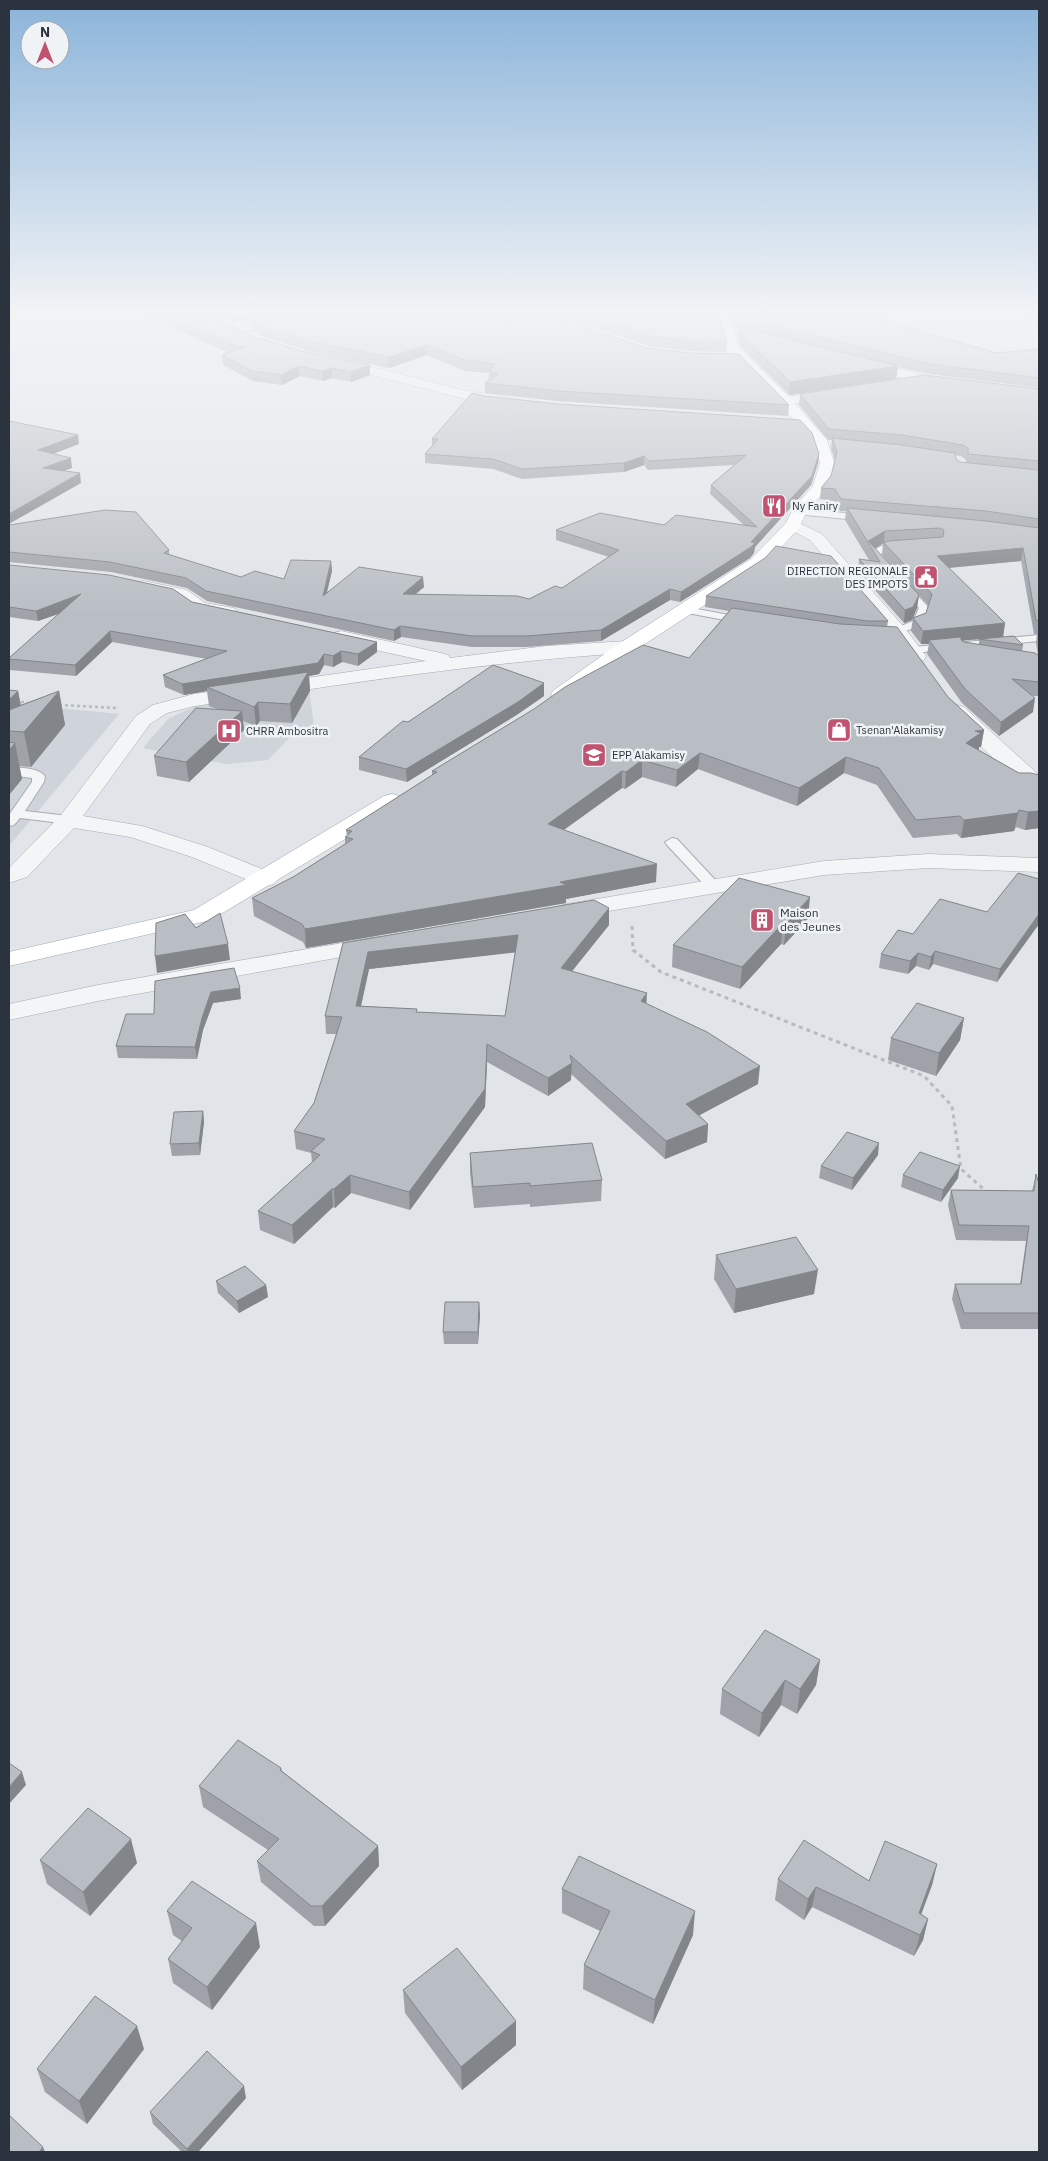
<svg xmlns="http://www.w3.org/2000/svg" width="1048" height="2161" viewBox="0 0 1048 2161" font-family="'IBM Plex Sans',sans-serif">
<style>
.built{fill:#cfd4da}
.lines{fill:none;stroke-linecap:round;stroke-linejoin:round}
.lane-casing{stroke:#a7acb2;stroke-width:2}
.street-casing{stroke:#a7acb2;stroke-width:1}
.primary-casing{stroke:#a1aab2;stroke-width:1}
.path-far1{stroke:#b7bbc0;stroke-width:2.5;stroke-dasharray:3 3;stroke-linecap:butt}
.path{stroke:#b7bbc0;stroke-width:3;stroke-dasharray:4 4;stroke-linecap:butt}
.lane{fill:#f3f5f7;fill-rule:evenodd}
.street{fill:#f3f5f7;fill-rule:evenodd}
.primary{fill:#fff;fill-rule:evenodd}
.wall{fill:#9fa3a9;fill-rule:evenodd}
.shaded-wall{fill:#828589}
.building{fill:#b9bec4;stroke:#828589;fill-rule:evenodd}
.labels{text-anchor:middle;stroke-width:5;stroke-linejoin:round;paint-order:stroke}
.far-poi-label{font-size:11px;fill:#2b343e;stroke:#f0f3f6;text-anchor:start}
.poi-label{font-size:12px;fill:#2b343e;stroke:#f0f3f6;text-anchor:start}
</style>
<rect width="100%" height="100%" fill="#e1e4e8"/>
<!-- built -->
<g class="built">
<path d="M309,689L314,725L289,738L268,760L227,764L143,748L168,719L193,707Z"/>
<path d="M9,703L119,714L9,846Z"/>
</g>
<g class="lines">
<defs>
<g id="lane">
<path d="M799,509L867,515L872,518L867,521L796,514L794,512Z"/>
<path d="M905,544L908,545V549L886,551L879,555L889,567L888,569H880L868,554L881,546Z"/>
<path d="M903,583L907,584L929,608L922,625L898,634L893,631L894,629L913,621L919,608L898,586Z"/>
<path d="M686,607L746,618L751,621L746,624L682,612L681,610Z"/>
<path d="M1039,635V641L914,653L908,650L914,647Z"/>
<path d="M9,767C20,768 37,767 45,776L44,782L25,811L69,816L76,820L74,823L69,824L20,818L14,825L9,826V815L32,782V778L9,775Z"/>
<path d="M672,838L677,839L719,884L721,887L719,890H709L667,845L665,842Z"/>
</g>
<g id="street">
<path d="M317,313H353L347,317L232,332L226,328L232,324Z"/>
<path d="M333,357L462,390L506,397L513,401L506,405L462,398L328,364L327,361Z"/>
<path d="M862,359L928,376L952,379L959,383C949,394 873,370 857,366L856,363Z"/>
<path d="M835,390L840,391L842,394L840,397L785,405L778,401L785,397Z"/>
<path d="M793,520L822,534L904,627L926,656L924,660L917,662L910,660L892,635L810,540L787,528L785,525L787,522Z"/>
<path d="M144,581L187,590L205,603L234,608L237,612L234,616L228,617L194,611L175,598L138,590L135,586L138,582Z"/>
<path d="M341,631L441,653L448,655L450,658L546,646L627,641L634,643L636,647L634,651L627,653C482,662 339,685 195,706L167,713L150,724L83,816L142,826L208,847L274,874L278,879L274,884L266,886L258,884L192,857L130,837L74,828L27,877L9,883V868L61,815L136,716L153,705L194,694L426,661L334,641L332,637L334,633Z"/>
<path d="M957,705L964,707L1039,775V791C1017,787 969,733 950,715L947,711L950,707Z"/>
<path d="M928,854L1039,858V872L928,868L824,875L567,918L559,916L555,911L559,906L567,904L824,861Z"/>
<path d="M377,937L386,939L389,944L386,949L98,1001L9,1020V1004L98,985Z"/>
</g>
<g id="primary">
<path d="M722,313H734L733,326L738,347L790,398L827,440L834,463L828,487L806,513L799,528L763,567L634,651L568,698L561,700L554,698L551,694L554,690L620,643L751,559L786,523L793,509L813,486L820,463L813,441L780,404L728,352L722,332Z"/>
<path d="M392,794L400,796L403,801L400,806L211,920L9,966V952L194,910L384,796Z"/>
</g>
</defs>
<!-- lane casing -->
<use href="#lane" class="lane-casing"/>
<!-- street casing -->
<use href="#street" class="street-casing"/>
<!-- primary casing -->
<use href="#primary" class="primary-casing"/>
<!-- path-far1 -->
<g class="path-far1">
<path d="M9,701L31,703"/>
<path d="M59,705L118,708"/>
</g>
<!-- path -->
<path class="path" d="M632,926L633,950L661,972L924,1076L952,1106L961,1169L988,1193"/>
<!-- lane -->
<use href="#lane" class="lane"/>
<!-- street -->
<use href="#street" class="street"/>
<!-- primary -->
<use href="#primary" class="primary"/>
</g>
<!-- wall -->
<g class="wall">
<path d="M138,313H191L255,337L370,375L351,382L332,378L323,381L300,376L282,385L253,381L223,365L222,355L229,353Z"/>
<path d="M201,313H300L232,322Z"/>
<path d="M549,313H721V323L727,342L726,352L690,351L649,346L556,314Z"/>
<path d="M736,313H881L868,316L996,353L1039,349V388L928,374L898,367L896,379L789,395L740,346L738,339L739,328L735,327Z"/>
<path d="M1019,313H1039V327L1019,314Z"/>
<path d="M564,320L789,405L788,416L558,401L485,393V383L489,380V373L465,371L427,355L389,368L309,351L265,337L252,331L251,321Z"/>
<path d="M1039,389V696H1032L1033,712L999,736L962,703L927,654L929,644H921L911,631L913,618L926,613L928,605L882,555L883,543L875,549L919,595L917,608L912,620L904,623L858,571L859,559L869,560L845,520L846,511H840L834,501L820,499L821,488L831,476L835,461L831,449L832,440H828L799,405L800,394ZM955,455L961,456L966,460V463L960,462L956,459ZM1021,561L1034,634H1037L1036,643L1038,655L1022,651L1023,645L979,639V645L964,642L961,641L1003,637L1005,623L949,568Z"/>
<path d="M485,396L819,454L818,463L811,485L755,547L754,553L750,558L680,602L670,600L601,641L527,647H472L401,637L394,641L207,601L187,588L111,572L9,562V525L169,550V555L241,577L284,579L331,561L332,571L327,593L424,587L416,594L529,599L562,588L609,557L556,540V530L664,525H744L710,494L711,485L734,465L648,470L644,465L624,472L522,479L493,469L425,463V454L432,446V439Z"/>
<path d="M9,565L192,602L377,642V652L358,666L342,662L333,667L324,665L319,674L309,676L310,691L292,723L260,721L256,726L243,721L244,730L189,782L157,776L154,756L217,709L209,706L207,691L184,695L165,687L163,675L207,659L112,642L76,676L10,670L9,658L59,614L38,621L9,617Z"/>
<path d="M706,596L888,621L887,627L948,697L984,730L981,747H979L978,750L1019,773L1039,775V828L1025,830L1016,827L1014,831L961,838L957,834L913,838L877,785L844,773L797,806L698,769L676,787L642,777L625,789L622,788L564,830L656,882L566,899V903L306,948L303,942L254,916L252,898L293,877L345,844V837L347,836L346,830L432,775V771L689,658L729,611L705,607Z"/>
<path d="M9,690L18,691L21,705L59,691L65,725L31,767L19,766L22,779L9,795Z"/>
<path d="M544,696L518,714L407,782L359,770V757L408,722Z"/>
<path d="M739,878L808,919L784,945L781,944L740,989L672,967L673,945Z"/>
<path d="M1039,879V924L997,982L933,964L929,970L916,966L908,974L879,968L881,954L913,934L987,912Z"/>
<path d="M609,908V925L572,971L646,1003L758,1084L699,1115L708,1124L707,1142L665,1159L571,1074V1080L548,1096L487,1062L485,1107L410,1210L351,1193L335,1208L333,1207L294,1244L260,1230L258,1211L312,1162L311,1153L296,1149L294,1131L314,1103L336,1034H326L325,1016L343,943ZM515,952L505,1016L417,1012V1009L361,1006L369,969Z"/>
<path d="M155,981L241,999L213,1003L203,1030L197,1059L118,1058L116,1046L154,1014Z"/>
<path d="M964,1018L960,1040L936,1076L888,1060L891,1038Z"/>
<path d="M203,1111L204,1122L200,1155L172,1156L170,1144Z"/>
<path d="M470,1153L602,1180L601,1201L530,1207V1204L474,1208L470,1173Z"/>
<path d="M878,1155L852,1190L819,1178L821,1166Z"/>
<path d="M1036,1174L1039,1184V1329H961L952,1299L955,1284H1020L1026,1241L956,1240L948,1205L951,1190L1032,1191Z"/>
<path d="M903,1175L958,1178L941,1202L901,1187Z"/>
<path d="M716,1255L814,1294L734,1313L714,1279Z"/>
<path d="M216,1281L266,1285L268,1297L239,1313L218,1293Z"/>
<path d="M480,1314L478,1344H444L443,1332Z"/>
<path d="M820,1660L816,1685L797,1714L781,1705L759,1737L720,1714L722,1689Z"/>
<path d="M281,1768L282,1771L378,1846L379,1866L325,1926H314L261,1882L257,1861L268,1850L203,1807L199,1786Z"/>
<path d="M40,1860L137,1863L90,1916L47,1884Z"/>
<path d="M937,1864L932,1885L921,1914L928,1919L923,1940L914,1956L812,1907L804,1920L775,1900L778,1879L869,1881Z"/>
<path d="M562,1889L693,1935L653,2024L583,1989L584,1965L600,1931L562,1913Z"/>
<path d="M167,1911L260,1947L212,2010L173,1983L168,1959L182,1941L173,1935Z"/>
<path d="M403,1990L516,2045L462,2090L405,2013Z"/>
<path d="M144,2049L87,2124L45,2092L37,2069Z"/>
<path d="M246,2098L198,2152H182L153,2124L150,2112Z"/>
</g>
<!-- shaded-wall -->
<g class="shaded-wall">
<path d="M231,313H300L232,322Z"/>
<path d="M848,313H881L847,320Z"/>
<path d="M427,345V355L389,368V357Z"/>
<path d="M370,365V375L351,382V372Z"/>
<path d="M299,366L300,376L282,385L281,375Z"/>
<path d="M898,366L896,379L789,395L790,382Z"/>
<path d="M332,368V378L323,381L322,371Z"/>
<path d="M78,435L79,444L40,459L38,450Z"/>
<path d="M819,454L818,463L811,485L755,547L754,553L750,558L680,602L681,592L751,542Z"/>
<path d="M644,456V465L624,472V463Z"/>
<path d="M71,458L72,468L45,478L43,468Z"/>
<path d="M80,473L81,483L9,524V514Z"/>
<path d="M885,531L884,543L872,550L868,541Z"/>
<path d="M1023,548L1021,561L935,569L937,556Z"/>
<path d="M331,561L332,571L323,607V596Z"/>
<path d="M423,577L424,587L403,604V594Z"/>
<path d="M670,589V600L601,641V630Z"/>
<path d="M81,594L82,605L38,621L36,611Z"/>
<path d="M919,595L917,608L912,620L904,623L905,610Z"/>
<path d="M1005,623L1003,637L932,643L929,640V644H921L923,631Z"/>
<path d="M400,626L401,637L394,641V630Z"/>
<path d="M110,631L112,642L76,676L75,665Z"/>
<path d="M377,642V652L358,666V654Z"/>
<path d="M341,651L342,662L333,667V656Z"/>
<path d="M324,654V665L319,674L309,676L310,691L292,723L290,704L207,687V691L184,695L182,684Z"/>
<path d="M544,683V696L518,714L407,782L406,769Z"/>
<path d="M18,691L24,725L9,731V700Z"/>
<path d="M59,691L65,725L31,767L24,732Z"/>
<path d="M1035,698L1033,712L999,736L1001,722Z"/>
<path d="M258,702L260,721L256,726L254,707Z"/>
<path d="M242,711L244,730L189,782L186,762Z"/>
<path d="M984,730L981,747H979V749L963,760L966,743L975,731Z"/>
<path d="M15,743L22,779L9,795V750Z"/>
<path d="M700,753L698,769L676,787L677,770Z"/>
<path d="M846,757L844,773L797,806L799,788Z"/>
<path d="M642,760V777L625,789L626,772Z"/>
<path d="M622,771V788L548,841V824Z"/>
<path d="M1019,810L1014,831L961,838L964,820Z"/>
<path d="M1039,811V828L1025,830L1028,812Z"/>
<path d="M657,864L656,882L566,899V903L306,948L305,929Z"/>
<path d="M810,897L808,919L784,945L786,924Z"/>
<path d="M609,908V925L561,985V968Z"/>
<path d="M1039,914V924L997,982L1000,969Z"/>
<path d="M783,923L781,944L740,989L742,967Z"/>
<path d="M518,935V952L369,969L357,1024L356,1006L368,952Z"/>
<path d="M228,944L230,960L157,973L155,956Z"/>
<path d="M935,951L933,964L929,970L931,957Z"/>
<path d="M918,953L916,966L908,974L910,961Z"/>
<path d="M240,988L241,999L213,1003L203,1030L197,1059L195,1047L202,1018L211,992Z"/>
<path d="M647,993L646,1011L641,1001Z"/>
<path d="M964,1018L960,1040L936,1076L939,1053Z"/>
<path d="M487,1044V1062L485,1107L410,1210L409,1192Z"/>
<path d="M572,1063L571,1080L548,1096V1078Z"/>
<path d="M760,1066L758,1084L685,1123L686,1104Z"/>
<path d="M203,1111L204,1122L200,1155L199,1143Z"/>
<path d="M708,1124L707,1142L665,1159L666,1141Z"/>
<path d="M879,1143L878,1155L852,1190L853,1178Z"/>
<path d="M960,1166L958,1178L941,1202L943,1190Z"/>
<path d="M350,1175L351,1193L335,1208L334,1189Z"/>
<path d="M332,1189L333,1207L294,1244L292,1225Z"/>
<path d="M818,1270L814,1294L734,1313L736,1289Z"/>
<path d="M266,1285L268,1297L239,1313L237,1301Z"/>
<path d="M479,1302L480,1314L478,1344V1332Z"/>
<path d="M820,1660L816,1685L797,1714L800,1689Z"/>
<path d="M785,1680L781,1705L759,1737L762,1713Z"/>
<path d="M22,1772L26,1785L9,1804V1787Z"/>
<path d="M131,1839L137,1863L90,1916L83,1892Z"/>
<path d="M378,1846L379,1866L325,1926L322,1906Z"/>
<path d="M937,1864L932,1885L914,1934L919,1913Z"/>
<path d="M816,1887L812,1907L804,1920L808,1899Z"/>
<path d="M695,1911L693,1935L653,2024L655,2000Z"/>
<path d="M928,1919L923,1940L914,1956L920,1935Z"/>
<path d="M256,1923L260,1947L212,2010L207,1987Z"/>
<path d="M516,2021V2045L462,2090L461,2067Z"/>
<path d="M137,2026L144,2049L87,2124L79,2101Z"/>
<path d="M244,2086L246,2098L198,2152H188L187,2149Z"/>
<path d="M43,2147L45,2152H39Z"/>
</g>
<!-- building -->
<g class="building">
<path d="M159,313H191L226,323L255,337L302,351L370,365L351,372L332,368L322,371L299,366L281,375L252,371L222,355L244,347L232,345Z"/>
<path d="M315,313H530L559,316L564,320L647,348L690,353L739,354L789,405L558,391L485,383L498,374L489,371L495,364L465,360L427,345L389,357L309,341L264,328L251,321Z"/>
<path d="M582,313H721V323L727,342L691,341L650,336Z"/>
<path d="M736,313H860L996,353L1039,349V378L930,364L736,317Z"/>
<path d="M739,327L898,366L790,382L741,334Z"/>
<path d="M924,375L1039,389V461L968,454V448L963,445L902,435L829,429L800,394Z"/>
<path d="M472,393L485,396L558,404L800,420L812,433L819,454L812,476L751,542L755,543L751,547L681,592L670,589L601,630L527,636H472L400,626L394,630L206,591L186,578L110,562L9,552V525L105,510L136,512L169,550L164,553L241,577L255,571L284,579L291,560L331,561L323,596L359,567L423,577L403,594L517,596L529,599L555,586L562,588L619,550L556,530L600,513L664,525L676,515L757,527L711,485L746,455L649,461L644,456L624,463L522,469L493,459L425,454L438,439H432Z"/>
<path d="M9,421L78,435L38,450L71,458L43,468L80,473L9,514Z"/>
<path d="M832,438L901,445L955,453L956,459L960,462L1039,470V519L986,511L841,499L835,489L821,488L831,476L837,452Z"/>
<path d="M847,508L986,521L1039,528V621L1036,620L1023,548L937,556L1005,623L923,631L913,618L926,613L932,594L884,543L888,541L943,537L944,530L940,528L885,531L868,541L919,595L913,607L905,610L859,559L880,562Z"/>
<path d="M776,546L831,556L888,621H867L706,596L765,558Z"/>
<path d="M9,565L109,575L173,589L192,602L377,642L358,654L341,651L333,656L324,654L318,663L182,684L163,675L227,651L110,631L75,665L9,659V658L81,594L36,611L9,607Z"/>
<path d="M732,608L840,624L897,627L948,697L984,730L975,731L981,733L966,743L1019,773H1031L1039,775V811L1028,812L1019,810L1018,813L964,820L960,816L916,820L879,768L846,757L799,788L700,753L677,770L642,760L626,772L622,771L548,824L657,864L560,882L566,885L305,929L302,924L252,898L293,877L353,839L345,837L352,831L346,830L437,772L432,771L534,709L565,687L643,645L689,658Z"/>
<path d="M1014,636L1023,645L979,639Z"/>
<path d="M961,637V640L964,642L1035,653L1039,656V682L1012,679L1035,698L1001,722L965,689L929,640Z"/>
<path d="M493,665L544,683L518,702L406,769L359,757L403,721L408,722Z"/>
<path d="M308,672L290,704L258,702L254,707L207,687Z"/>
<path d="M9,690L18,691L9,700Z"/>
<path d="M59,691L24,732L9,731V710Z"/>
<path d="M196,708L242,711L186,762L154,756Z"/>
<path d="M9,742L15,743L9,750Z"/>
<path d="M1018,873L1039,879V914L1000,969L935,951L931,957L918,953L910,961L881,954L898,930L913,934L940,899L987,912Z"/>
<path d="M739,878L810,897L786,924L783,923L742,967L673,945Z"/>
<path d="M594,900L609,908L561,968L647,993L641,1001L707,1032L760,1066L686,1104L708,1124L666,1141L570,1055L572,1063L548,1078L487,1044L485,1089L409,1192L350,1175L334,1189H332L292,1225L258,1211L320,1155L311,1151L325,1139L294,1131L314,1103L342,1017L325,1016L343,943ZM518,935L505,1016L416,1012L417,1009L356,1006L368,952Z"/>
<path d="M220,913L228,944L155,956L156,923L185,914L196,928Z"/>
<path d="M234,968L240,988L211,992L202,1018L195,1047L116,1046L126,1014H154L155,981Z"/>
<path d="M917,1003L964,1018L939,1053L891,1038Z"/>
<path d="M203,1111L199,1143L170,1144L174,1112Z"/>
<path d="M847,1132L879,1143L853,1178L821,1166Z"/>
<path d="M592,1143L602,1180L530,1186V1183L473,1187L470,1153Z"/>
<path d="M920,1152L960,1166L943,1190L903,1175Z"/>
<path d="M1036,1174L1039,1184V1313H964L955,1284H1021L1029,1226L959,1225L951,1190L1034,1191Z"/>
<path d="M796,1237L818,1270L736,1289L716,1255Z"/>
<path d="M245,1266L266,1285L237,1301L216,1281Z"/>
<path d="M445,1302H479L478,1332H443Z"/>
<path d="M765,1630L820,1660L800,1689L785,1680L762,1713L722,1689Z"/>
<path d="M238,1740L281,1768L280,1770L378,1846L322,1906H311L257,1861L279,1839L199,1786Z"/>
<path d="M9,1763L22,1772L9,1787Z"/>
<path d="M88,1808L131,1839L83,1892L40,1860Z"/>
<path d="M804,1840L869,1881L885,1841L937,1864L919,1913L928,1919L920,1935L816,1887L808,1899L778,1879Z"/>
<path d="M579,1856L695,1911L655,2000L584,1965L610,1911L562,1889Z"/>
<path d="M192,1881L256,1923L207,1987L168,1959L192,1928L167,1911Z"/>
<path d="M457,1948L516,2021L461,2067L403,1990Z"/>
<path d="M95,1996L137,2026L79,2101L37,2069Z"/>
<path d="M207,2051L244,2086L187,2149L150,2112Z"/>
<path d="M9,2115L43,2147L39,2152H9Z"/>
</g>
<!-- sky -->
<linearGradient id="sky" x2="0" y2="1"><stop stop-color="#8bb4da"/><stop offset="0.51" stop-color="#f2f3f5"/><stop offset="1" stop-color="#f2f3f5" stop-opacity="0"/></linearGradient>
<rect width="1048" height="616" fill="url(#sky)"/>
<!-- icons -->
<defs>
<symbol id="restaurant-square" viewBox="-11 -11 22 22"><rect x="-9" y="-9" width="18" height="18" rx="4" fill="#c05370" stroke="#f0f3f6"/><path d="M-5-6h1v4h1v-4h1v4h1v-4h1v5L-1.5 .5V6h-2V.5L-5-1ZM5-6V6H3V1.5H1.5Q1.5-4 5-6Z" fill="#fff"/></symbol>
<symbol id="civic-square" viewBox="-11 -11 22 22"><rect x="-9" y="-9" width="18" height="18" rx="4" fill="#c05370" stroke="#f0f3f6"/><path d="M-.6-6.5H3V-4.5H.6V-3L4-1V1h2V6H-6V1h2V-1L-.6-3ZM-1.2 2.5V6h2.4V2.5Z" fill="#fff"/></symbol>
<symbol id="shop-square" viewBox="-11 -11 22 22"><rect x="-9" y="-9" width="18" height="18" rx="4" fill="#c05370" stroke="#f0f3f6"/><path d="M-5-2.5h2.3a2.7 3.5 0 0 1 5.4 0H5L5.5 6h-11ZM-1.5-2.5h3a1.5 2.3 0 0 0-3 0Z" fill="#fff"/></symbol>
<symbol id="hospital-square" viewBox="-11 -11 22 22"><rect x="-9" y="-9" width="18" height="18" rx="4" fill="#c05370" stroke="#f0f3f6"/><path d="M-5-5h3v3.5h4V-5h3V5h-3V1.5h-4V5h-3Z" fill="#fff"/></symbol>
<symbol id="school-square" viewBox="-11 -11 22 22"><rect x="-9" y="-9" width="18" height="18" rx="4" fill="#c05370" stroke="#f0f3f6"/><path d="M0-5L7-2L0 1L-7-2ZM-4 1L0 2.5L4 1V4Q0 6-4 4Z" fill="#fff"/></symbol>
<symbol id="building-square" viewBox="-11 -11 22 22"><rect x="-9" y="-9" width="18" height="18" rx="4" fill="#c05370" stroke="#f0f3f6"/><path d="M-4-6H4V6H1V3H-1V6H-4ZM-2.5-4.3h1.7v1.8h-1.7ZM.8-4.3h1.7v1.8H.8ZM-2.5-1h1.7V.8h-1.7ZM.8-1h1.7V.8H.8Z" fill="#fff"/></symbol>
</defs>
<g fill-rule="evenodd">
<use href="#restaurant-square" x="760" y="492" width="28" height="28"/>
<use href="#civic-square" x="912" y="563" width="28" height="28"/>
<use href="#shop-square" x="825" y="716" width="28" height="28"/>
<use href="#hospital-square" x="215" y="717" width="28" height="28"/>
<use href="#school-square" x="580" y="741" width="28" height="28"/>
<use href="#building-square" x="748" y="906" width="28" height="28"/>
</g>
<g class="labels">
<!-- far-poi labels -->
<g class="far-poi-label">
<text x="792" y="510">Ny Faniry</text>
<text x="908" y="575" text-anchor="end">DIRECTION REGIONALE<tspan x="908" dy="13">DES IMPOTS</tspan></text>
<text x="856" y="734">Tsenan'Alakamisy</text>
<text x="246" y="735">CHRR Ambositra</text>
<text x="612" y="759">EPP Alakamisy</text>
</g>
<!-- poi labels -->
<g class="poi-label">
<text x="780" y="917">Maison<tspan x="780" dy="14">des Jeunes</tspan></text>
</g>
</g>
<!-- border -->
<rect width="1048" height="2161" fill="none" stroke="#2b343e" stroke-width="20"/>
<!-- north arrow -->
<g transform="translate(45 45)"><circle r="24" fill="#f0f3f6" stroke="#a1a7ac"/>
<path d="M0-4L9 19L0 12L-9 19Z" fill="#c05370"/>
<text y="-8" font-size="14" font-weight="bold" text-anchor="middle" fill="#2b343e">N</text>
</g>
</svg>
